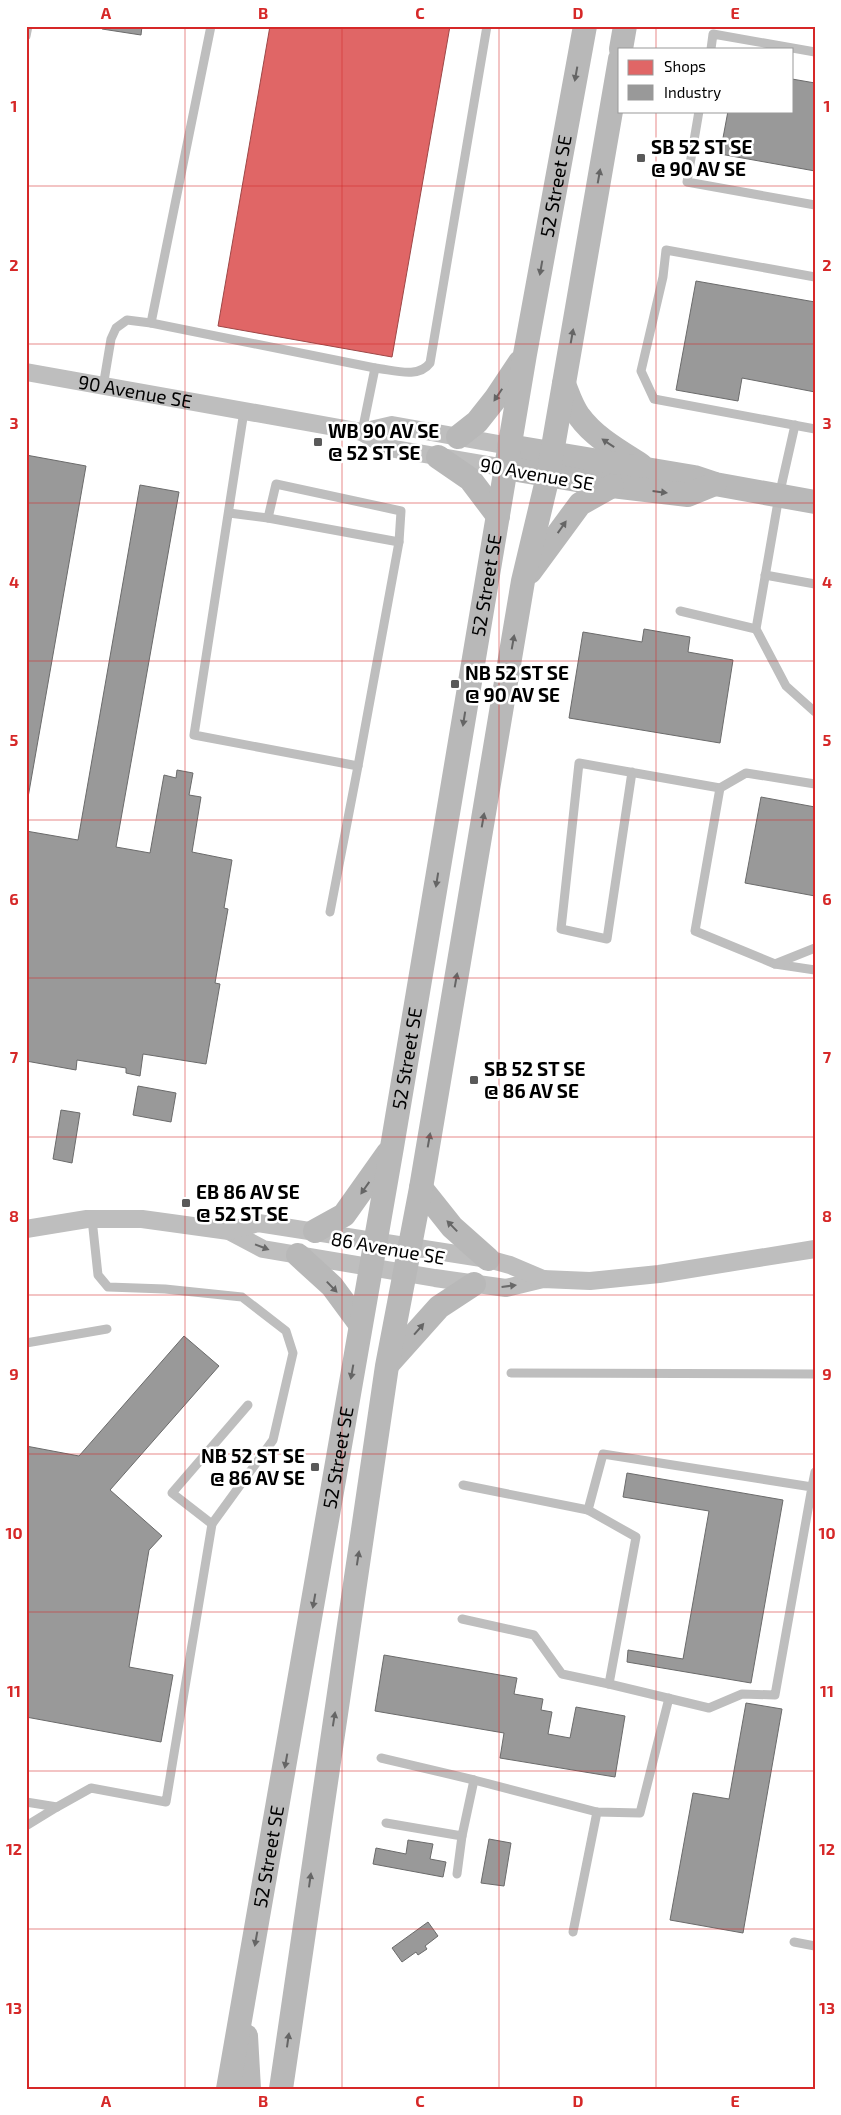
<svg xmlns="http://www.w3.org/2000/svg" width="841" height="2115" viewBox="0 0 841 2115" font-family="'Exo 2',sans-serif">
<style>
.shops{fill:#e06666;stroke:#9d4747}
.industry{fill:#999;stroke:#6b6b6b}
.lines{fill:none;stroke-linecap:round;stroke-linejoin:round}
.lane{stroke:#bebebe;stroke-width:9}
.street{stroke:#bebebe;stroke-width:18}
.secondary{stroke:#b8b8b8;stroke-width:24}
.oneway{fill:#656565}
.oneway2{fill:#686868}
.grid{fill:none;stroke:#d62828;stroke-width:1;stroke-opacity:0.55}
.poi-dot{fill:#595959;stroke:#fff;stroke-width:2}
.labels{text-anchor:middle;stroke-width:5;stroke-linejoin:round;paint-order:stroke}
.poi-label{font-size:19px;font-weight:bold;fill:#000;stroke:#fff;text-anchor:start}
.street-label{font-size:19px;fill:#000;stroke:#fff}
.neatline{fill:none;stroke:#d62828;stroke-width:2}
.grid-label{font-size:16px;text-anchor:middle;font-weight:bold;fill:#d62828}
</style>
<rect width="100%" height="100%" fill="#fff"/>
<!-- shops -->
<path class="shops" d="M270,26H450L392,357L218,326Z"/>
<!-- industry -->
<g class="industry">
<path d="M102,26H142L141,35L102,29Z"/>
<path d="M792,79L815,83V171L720,154L728,111H792Z"/>
<path d="M696,281L815,302V392L742,378L738,401L676,390Z"/>
<path d="M26,455L86,466L26,809Z"/>
<path d="M140,485L179,492L116,847L150,853L164,775L176,778L177,770L193,773L189,795L201,797L192,852L232,860L224,908L228,909L215,983L220,984L206,1064L143,1054L140,1076L126,1073V1068L77,1060L76,1070L26,1061V831L78,840Z"/>
<path d="M644,629L690,637L688,652L733,660L720,743L569,718L583,632L642,642Z"/>
<path d="M761,797L815,807V896L745,883Z"/>
<path d="M138,1086L176,1093L171,1122L133,1115Z"/>
<path d="M61,1110L80,1113L72,1163L53,1159Z"/>
<path d="M184,1336L219,1366L110,1490L162,1536L149,1550L129,1667L173,1675L161,1742L26,1717V1446L79,1456Z"/>
<path d="M627,1473L783,1500L751,1683L627,1662L628,1650L683,1659L709,1511L623,1497Z"/>
<path d="M384,1655L517,1678L514,1694L543,1699L541,1710L552,1712L548,1734L570,1738L576,1707L625,1716L615,1777L500,1758L504,1733L375,1711Z"/>
<path d="M746,1703L782,1709L743,1933L670,1920L693,1793L729,1799Z"/>
<path d="M489,1839L511,1843L504,1886L481,1883Z"/>
<path d="M408,1840L433,1844L430,1859L446,1862L443,1877L373,1864L376,1848L406,1854Z"/>
<path d="M428,1922L438,1936L425,1946L427,1949L418,1955L416,1952L402,1962L392,1948Z"/>
</g>
<g class="lines">
<!-- lane -->
<g class="lane">
<path d="M26,36L28,26"/>
<path d="M711,49L713,34L815,52"/>
<path d="M699,111L687,182L815,205"/>
<path d="M815,277L666,250L663,277L641,371L654,399L815,429"/>
<path d="M151,323L375,368"/>
<path d="M103,387L111,339L116,328L127,320L151,323L211,26"/>
<path d="M244,411L194,735L358,766L330,912"/>
<path d="M795,425L779,496L756,629L786,686L815,712"/>
<path d="M362,432L375,368C394,370 418,379 430,363L487,26"/>
<path d="M229,513L268,518L276,484L401,511L399,542L358,766"/>
<path d="M268,518L399,542"/>
<path d="M765,575L815,584"/>
<path d="M680,611L756,629"/>
<path d="M632,772L607,939L561,929L579,763L720,788"/>
<path d="M815,784L746,773L720,788L695,931L775,964L815,970"/>
<path d="M775,964L815,948"/>
<path d="M26,1343L107,1329"/>
<path d="M511,1373L815,1374"/>
<path d="M463,1485L588,1510"/>
<path d="M812,1487L603,1454L588,1510L636,1537L609,1684L709,1708L742,1694L775,1695L812,1487L815,1472"/>
<path d="M212,1524L172,1493L248,1405"/>
<path d="M462,1619L534,1635L562,1674L609,1684"/>
<path d="M381,1758L474,1780L597,1812L640,1813L669,1698"/>
<path d="M26,1802L57,1807L26,1826"/>
<path d="M57,1807L91,1788L166,1802L212,1524L273,1440L293,1353L286,1331L242,1297L165,1289L108,1287L98,1275L92,1219"/>
<path d="M386,1823L462,1836L474,1780"/>
<path d="M457,1874L462,1836"/>
<path d="M573,1932L597,1812"/>
<path d="M794,1942L815,1946"/>
</g>
<!-- street -->
<g class="street">
<path id="s1" d="M26,372L362,432L389,448L506,468"/>
<path d="M362,432L392,425L509,446"/>
<path d="M26,1229L87,1219H142L229,1231L263,1249L435,1278L506,1288L543,1279L590,1281L659,1274L815,1249"/>
<path d="M229,1231L258,1223L488,1259L510,1265L543,1279"/>
</g>
<!-- secondary -->
<g class="secondary">
<path d="M621,49L625,26"/>
<path d="M564,384C568,394 572,407 579,416C594,437 619,451 641,465"/>
<path d="M458,437L477,422L496,398L520,362"/>
<path d="M509,446L694,477L715,484L815,502"/>
<path d="M438,457L470,479L498,516"/>
<path d="M506,468L612,486L688,495L715,484"/>
<path d="M530,572L580,504L612,486"/>
<path d="M421,1188L452,1227L488,1259"/>
<path d="M315,1231L344,1215L388,1153"/>
<path d="M298,1255L332,1286L360,1324"/>
<path d="M388,1364L439,1307L474,1284"/>
<path d="M246,2036L249,2089"/>
<path id="s2" d="M228,2089L392,1147L525,354L585,26"/>
<path d="M281,2089L387,1366L421,1188L523,581L548,476L620,59"/>
</g>
</g>
<!-- one-way arrows -->
<defs><path id="oneway-solid" d="M-6-.8H1V-3.2L6.5 0L1 3.2V.8H-6Z" transform="scale(1.25)"/></defs>
<g class="oneway">
<use href="#oneway-solid" transform="translate(576 74) rotate(100)"/>
<use href="#oneway-solid" transform="translate(599 176) rotate(-80)"/>
<use href="#oneway-solid" transform="translate(541 268) rotate(100)"/>
<use href="#oneway-solid" transform="translate(572 336) rotate(-80)"/>
<use href="#oneway-solid" transform="translate(498 395) rotate(124)"/>
<use href="#oneway-solid" transform="translate(608 443) rotate(-146)"/>
<use href="#oneway-solid" transform="translate(660 492) rotate(7)"/>
<use href="#oneway-solid" transform="translate(562 527) rotate(-55)"/>
<use href="#oneway-solid" transform="translate(513 642) rotate(-80)"/>
<use href="#oneway-solid" transform="translate(464 719) rotate(99)"/>
<use href="#oneway-solid" transform="translate(483 820) rotate(-80)"/>
<use href="#oneway-solid" transform="translate(437 880) rotate(99)"/>
<use href="#oneway-solid" transform="translate(456 980) rotate(-80)"/>
<use href="#oneway-solid" transform="translate(429 1140) rotate(-80)"/>
<use href="#oneway-solid" transform="translate(365 1188) rotate(125)"/>
<use href="#oneway-solid" transform="translate(452 1226) rotate(-134)"/>
<use href="#oneway-solid" transform="translate(332 1287) rotate(46)"/>
<use href="#oneway-solid" transform="translate(419 1329) rotate(-49)"/>
<use href="#oneway-solid" transform="translate(352 1372) rotate(100)"/>
<use href="#oneway-solid" transform="translate(358 1558) rotate(-81)"/>
<use href="#oneway-solid" transform="translate(314 1601) rotate(100)"/>
<use href="#oneway-solid" transform="translate(334 1719) rotate(-81)"/>
<use href="#oneway-solid" transform="translate(286 1761) rotate(100)"/>
<use href="#oneway-solid" transform="translate(310 1880) rotate(-82)"/>
<use href="#oneway-solid" transform="translate(256 1939) rotate(100)"/>
<use href="#oneway-solid" transform="translate(288 2040) rotate(-82)"/>
</g>
<g class="oneway2">
<use href="#oneway-solid" transform="translate(262 1247) rotate(21)"/>
<use href="#oneway-solid" transform="translate(509 1286) rotate(-7)"/>
</g>
<!-- grid -->
<path class="grid" d="M185,26V2089M342,26V2089M499,26V2089M656,26V49M656,111V2089M26,186H815M26,344H815M26,503H815M26,661H815M26,820H815M26,978H815M26,1137H815M26,1295H815M26,1454H815M26,1612H815M26,1771H815M26,1929H815"/>
<!-- markers -->
<g class="poi-dot">
<rect x="636" y="153" width="10" height="10" rx="2.5"/>
<rect x="313" y="437" width="10" height="10" rx="2.5"/>
<rect x="450" y="679" width="10" height="10" rx="2.5"/>
<rect x="469" y="1075" width="10" height="10" rx="2.5"/>
<rect x="181" y="1198" width="10" height="10" rx="2.5"/>
<rect x="310" y="1462" width="10" height="10" rx="2.5"/>
</g>
<g class="labels">
<!-- poi labels -->
<g class="poi-label">
<text x="651" y="154">SB 52 ST SE<tspan x="651" dy="22">@ 90 AV SE</tspan></text>
<text x="328" y="438">WB 90 AV SE<tspan x="328" dy="22">@ 52 ST SE</tspan></text>
<text x="465" y="680">NB 52 ST SE<tspan x="465" dy="22">@ 90 AV SE</tspan></text>
<text x="484" y="1076">SB 52 ST SE<tspan x="484" dy="22">@ 86 AV SE</tspan></text>
<text x="196" y="1199">EB 86 AV SE<tspan x="196" dy="22">@ 52 ST SE</tspan></text>
<text x="305" y="1463" text-anchor="end">NB 52 ST SE<tspan x="305" dy="22">@ 86 AV SE</tspan></text>
</g>
<!-- street labels -->
<g class="street-label">
<text dy="7" stroke="none"><textPath href="#s2" startOffset="1931">52 Street SE</textPath></text>
<text dy="7" stroke="none"><textPath href="#s1" startOffset="111">90 Avenue SE</textPath></text>
<text transform="translate(537 474) rotate(10)" y="7">90 Avenue SE</text>
<text dy="7" stroke="none"><textPath href="#s2" startOffset="1526">52 Street SE</textPath></text>
<text dy="7" stroke="none"><textPath href="#s2" startOffset="1046">52 Street SE</textPath></text>
<text transform="translate(388 1248) rotate(10)" y="7">86 Avenue SE</text>
<text dy="7" stroke="none"><textPath href="#s2" startOffset="641">52 Street SE</textPath></text>
<text dy="7" stroke="none"><textPath href="#s2" startOffset="236">52 Street SE</textPath></text>
</g>
</g>
<!-- border -->
<rect width="841" height="2115" fill="none" stroke="#ffffff" stroke-width="55"/>
<!-- legend -->
<rect x="618" y="48" width="175" height="65" fill="#ffffff" stroke="#999999"/>
<rect x="628" y="60" width="25" height="15" fill="#e06666" stroke="#999999"/>
<text x="664" y="72" font-size="15" fill="#000000">Shops</text>
<rect x="628" y="85" width="25" height="15" fill="#999999" stroke="#999999"/>
<text x="664" y="98" font-size="15" fill="#000000">Industry</text>
<rect x="28" y="28" width="786" height="2060" class="neatline"/>
<g class="grid-label">
<text x="106" y="19">A</text>
<text x="263" y="19">B</text>
<text x="420" y="19">C</text>
<text x="578" y="19">D</text>
<text x="735" y="19">E</text>
<text x="14" y="112">1</text>
<text x="827" y="112">1</text>
<text x="14" y="271">2</text>
<text x="827" y="271">2</text>
<text x="14" y="429">3</text>
<text x="827" y="429">3</text>
<text x="14" y="588">4</text>
<text x="827" y="588">4</text>
<text x="14" y="746">5</text>
<text x="827" y="746">5</text>
<text x="14" y="905">6</text>
<text x="827" y="905">6</text>
<text x="14" y="1063">7</text>
<text x="827" y="1063">7</text>
<text x="14" y="1222">8</text>
<text x="827" y="1222">8</text>
<text x="14" y="1380">9</text>
<text x="827" y="1380">9</text>
<text x="14" y="1539">10</text>
<text x="827" y="1539">10</text>
<text x="14" y="1697">11</text>
<text x="827" y="1697">11</text>
<text x="14" y="1855">12</text>
<text x="827" y="1855">12</text>
<text x="14" y="2014">13</text>
<text x="827" y="2014">13</text>
<text x="106" y="2107">A</text>
<text x="263" y="2107">B</text>
<text x="420" y="2107">C</text>
<text x="578" y="2107">D</text>
<text x="735" y="2107">E</text>
</g>
</svg>
